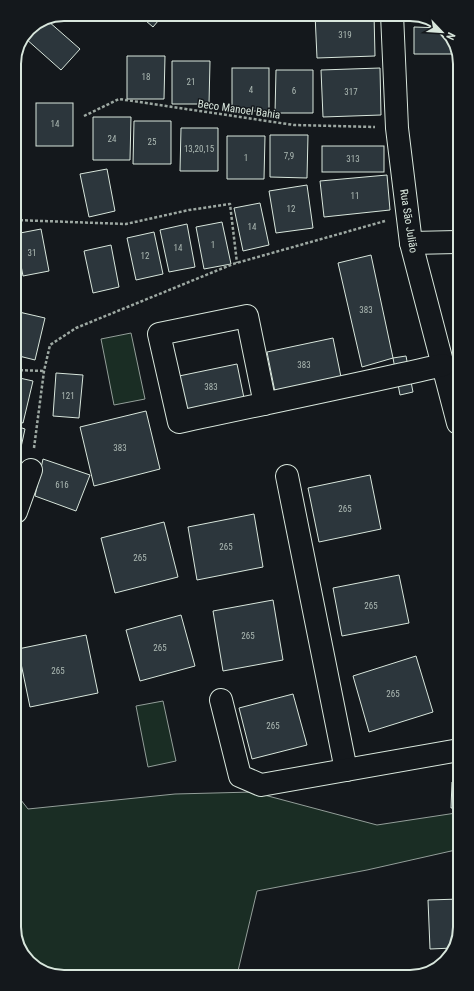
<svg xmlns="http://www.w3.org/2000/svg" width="474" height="991" viewBox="0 0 474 991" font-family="'Roboto Condensed',sans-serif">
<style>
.green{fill:#1a2d24;stroke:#939e99}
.building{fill:#2c363c;stroke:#d8e6dc}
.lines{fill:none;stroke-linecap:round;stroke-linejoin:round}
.minor-casing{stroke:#d8e6dc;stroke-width:24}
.path{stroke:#9da8a2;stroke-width:2.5;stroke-dasharray:3 2;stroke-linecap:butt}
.minor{stroke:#14181c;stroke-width:22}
.labels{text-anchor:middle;stroke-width:3;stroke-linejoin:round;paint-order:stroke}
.number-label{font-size:9px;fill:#adbab4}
.street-label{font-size:11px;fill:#d8e6dc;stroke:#14181c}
.rim{fill:none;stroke:#d8e6dc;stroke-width:2}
</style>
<rect width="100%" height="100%" fill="#14181c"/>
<!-- green -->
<g class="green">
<path d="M131,333L145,399L114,405L101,339Z"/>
<path d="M163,701L176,761L148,767L136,706Z"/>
<path d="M253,792L377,825L456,813L460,815V849L367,870L257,891L237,975L61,977L34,967L18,946L17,795L28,809L175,794Z"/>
</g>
<!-- building -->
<g class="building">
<path d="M138,14H164L153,27Z"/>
<path d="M315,14H374L375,56L317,58Z"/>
<path d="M48,21L80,49L61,70L25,38L29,29Z"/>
<path d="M414,27L443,28L456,45V54H414Z"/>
<path d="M127,56H165L164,99H127Z"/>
<path d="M172,61H210L209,104H172Z"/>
<rect x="232" y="68" width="37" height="43"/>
<path d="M380,68L381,115L323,117L321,70Z"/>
<path d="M276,70H313V113H275Z"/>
<rect x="36" y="103" width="37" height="43"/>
<path d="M93,117H131L130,160H93Z"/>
<path d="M134,121H171V164H133Z"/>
<path d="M181,128H218V171H180Z"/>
<path d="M270,135H308L307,178L270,177Z"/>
<path d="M227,136H265L264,179H227Z"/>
<rect x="322" y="146" width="62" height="26"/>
<path d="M15,166L21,199L15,201Z"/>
<path d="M107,169L115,211L89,217L80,174Z"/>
<path d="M387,175L390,210L324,217L320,181Z"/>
<path d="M307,185L313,228L276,233L269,191Z"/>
<path d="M260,203L269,245L243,251L234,208Z"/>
<path d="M222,222L231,264L204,269L196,227Z"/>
<path d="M187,224L195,267L169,272L160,230Z"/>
<path d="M41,229L49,271L23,276L15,234Z"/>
<path d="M154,232L163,274L136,280L127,238Z"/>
<path d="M111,245L119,287L93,293L84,251Z"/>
<path d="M371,255L393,358L362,367L338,263Z"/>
<path d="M19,312L45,318L35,360L15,355V326Z"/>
<path d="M333,338L341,377L275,392L267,352Z"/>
<path d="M406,356L413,392L400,395L393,358Z"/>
<path d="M237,364L244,398L186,411L179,376Z"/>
<path d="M56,373L83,375L79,418L53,416Z"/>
<path d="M15,377L33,381L23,423L16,421Z"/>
<path d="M146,411L160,469L94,486L80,427Z"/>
<path d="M16,426L25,429L16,470Z"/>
<path d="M43,459L90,475L76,511L35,496Z"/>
<path d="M370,475L381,529L319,542L308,488Z"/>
<path d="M254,514L263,567L197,580L188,527Z"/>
<path d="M164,522L178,577L115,593L101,538Z"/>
<path d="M399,575L409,623L342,636L333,588Z"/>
<path d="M273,600L283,660L223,671L213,611Z"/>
<path d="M181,615L195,666L140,681L126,630Z"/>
<path d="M86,635L98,693L30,707L18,649Z"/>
<path d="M416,656L433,712L369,732L353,676Z"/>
<path d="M293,694L307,745L252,759L239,708Z"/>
<path d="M452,782H459V808H451Z"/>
<path d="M460,899V927L453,948L430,949L428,900Z"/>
</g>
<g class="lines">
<defs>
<g id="minor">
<path d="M392,14L397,128L411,243L458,423"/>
<path d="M411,243L457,242"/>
<path d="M265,404L247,316L159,334L179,422C267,403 355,385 443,365"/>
<path d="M287,476L346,770"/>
<path d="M16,512L31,470"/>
<path d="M221,700L240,776L261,785L459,750"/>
</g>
</defs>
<!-- minor casing -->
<use href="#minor" class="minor-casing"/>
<!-- path -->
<g class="path">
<path d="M84,116L119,99L294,125L375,127"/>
<path d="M15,220L126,224L189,210L230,204L237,263"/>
<path d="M15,370L44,371"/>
<path d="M34,448L44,371L50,345L76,328L233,264L385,221"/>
</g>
<!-- minor -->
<use href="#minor" class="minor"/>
</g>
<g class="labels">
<!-- number labels -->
<g class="number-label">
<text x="345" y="38">319</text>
<text x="146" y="80">18</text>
<text x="191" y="85">21</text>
<text x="251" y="93">4</text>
<text x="294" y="94">6</text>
<text x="351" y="95">317</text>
<text x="55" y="127">14</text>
<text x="112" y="142">24</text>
<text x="152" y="145">25</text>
<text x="199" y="152">13,20,15</text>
<text x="289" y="159">7,9</text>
<text x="246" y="161">1</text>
<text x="353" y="162">313</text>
<text x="355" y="199">11</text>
<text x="291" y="212">12</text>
<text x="252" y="230">14</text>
<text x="213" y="248">1</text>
<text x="178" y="251">14</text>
<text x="32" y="256">31</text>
<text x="145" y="259">12</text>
<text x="366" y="313">383</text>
<text x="304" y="368">383</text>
<text x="211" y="390">383</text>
<text x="68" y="399">121</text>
<text x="120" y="451">383</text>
<text x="62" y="488">616</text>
<text x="345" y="512">265</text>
<text x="226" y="550">265</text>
<text x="140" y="561">265</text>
<text x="371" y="609">265</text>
<text x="248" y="639">265</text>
<text x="160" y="651">265</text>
<text x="58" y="674">265</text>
<text x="393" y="697">265</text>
<text x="273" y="729">265</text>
</g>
<!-- street labels -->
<g class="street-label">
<text transform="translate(239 109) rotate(8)" y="4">Beco Manoel Bahia</text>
<text transform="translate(409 221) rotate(81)" y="4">Rua São Julião</text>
</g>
</g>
<!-- crop -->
<path d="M0 0H474V991H0ZM64 21H410A43 43 0 0 1 453 64V927A43 43 0 0 1 410 970H64A43 43 0 0 1 21 927V64A43 43 0 0 1 64 21Z" fill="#14181c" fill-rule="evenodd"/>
<path class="rim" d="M64 21H410A43 43 0 0 1 453 64V927A43 43 0 0 1 410 970H64A43 43 0 0 1 21 927V64A43 43 0 0 1 64 21Z"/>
<!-- north arrow -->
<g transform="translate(442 32) rotate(115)" stroke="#14181c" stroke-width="3" paint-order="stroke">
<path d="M0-3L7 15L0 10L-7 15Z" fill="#d8e6dc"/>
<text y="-6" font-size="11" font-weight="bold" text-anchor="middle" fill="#d8e6dc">N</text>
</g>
</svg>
